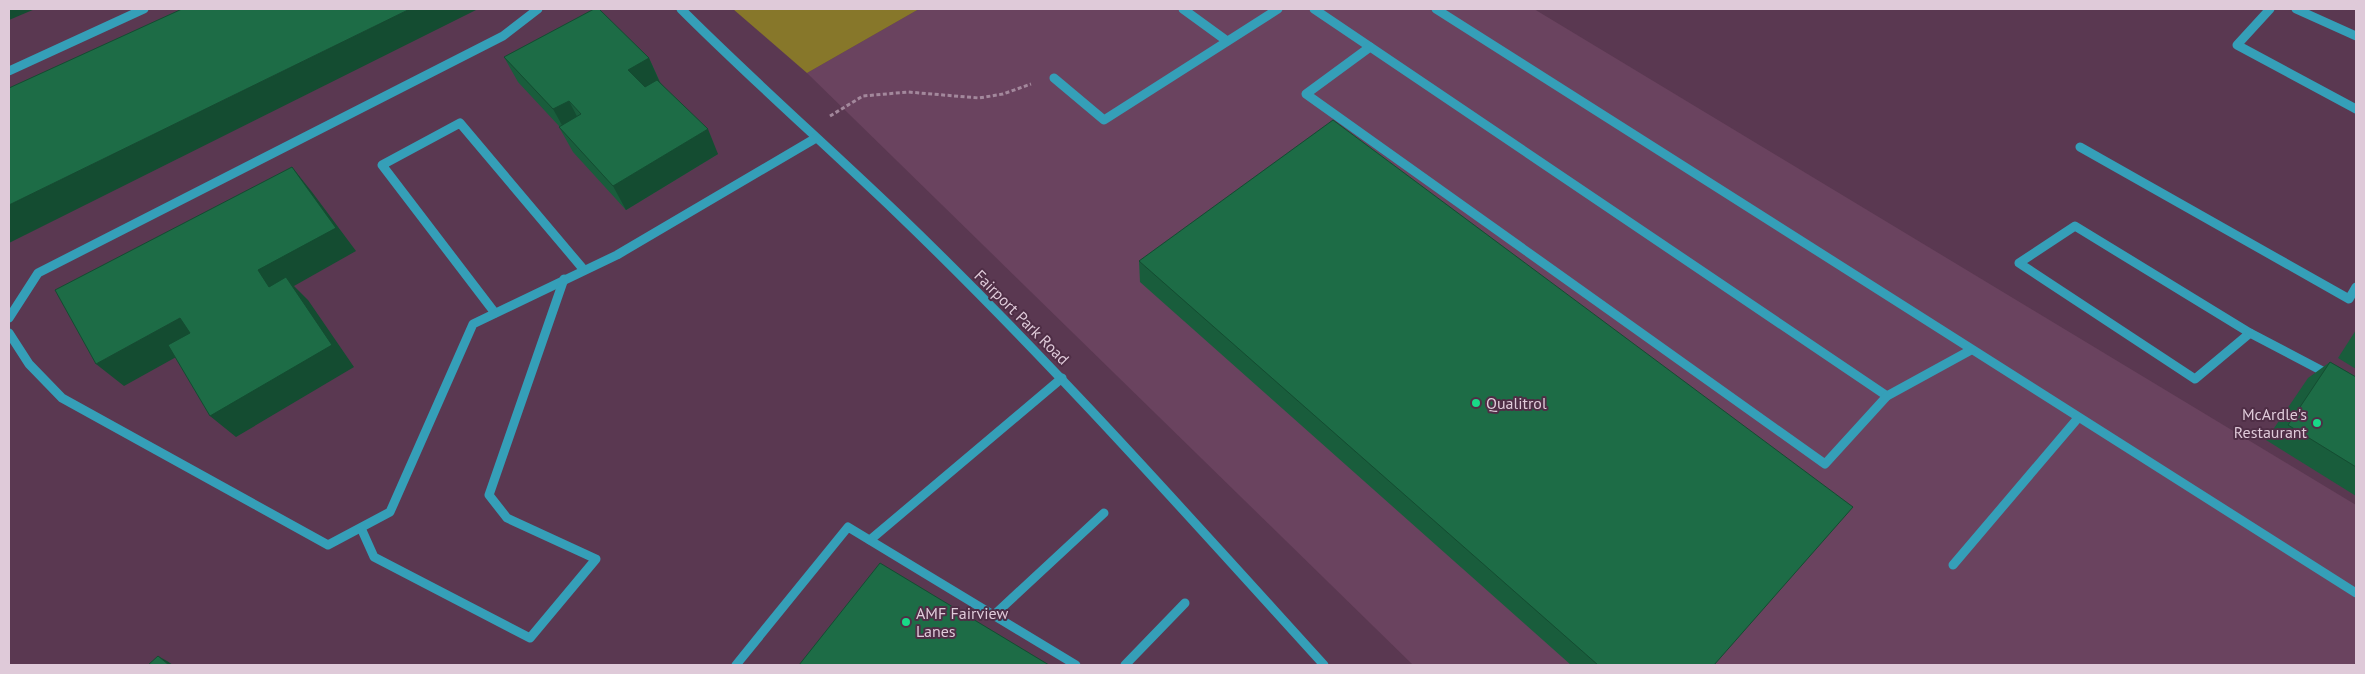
<svg xmlns="http://www.w3.org/2000/svg" width="2365" height="674" viewBox="0 0 2365 674" font-family="'PT Sans',sans-serif">
<style>
.built{fill:#6a435f}
.forest{fill:#87772a}
.lines{fill:none;stroke-linecap:round;stroke-linejoin:round}
.path{stroke:#a3889c;stroke-width:3;stroke-dasharray:4 2.5;stroke-linecap:butt}
.minor{stroke:#359fb8;stroke-width:9}
.wall{fill:#195d3c}
.shaded-wall{fill:#144c31}
.building{fill:#1d6c46;stroke:#144c31}
.poi-dot{fill:#19d988;stroke:#4f2e46;stroke-width:2}
.labels{text-anchor:middle;stroke-width:4;stroke-linejoin:round;paint-order:stroke}
.street-label{font-size:16px;fill:#dfcad9;stroke:#4f2e46}
.poi-label{font-size:16px;fill:#dfcad9;stroke:#4f2e46;text-anchor:start}
</style>
<rect width="100%" height="100%" fill="#5a3851"/>
<!-- built -->
<path class="built" d="M919,9H1534L2356,505V663L2352,665H1413L807,73Z"/>
<!-- forest -->
<path class="forest" d="M733,9H919L807,73Z"/>
<g class="lines">
<!-- path -->
<path class="path" d="M830,116L863,96L908,92L979,98L1003,94L1031,84"/>
<!-- minor -->
<g class="minor">
<path d="M681,9C751,79 825,144 896,212C1046,356 1184,511 1324,665"/>
<path d="M1183,9L1227,41"/>
<path d="M1314,9L1887,396"/>
<path d="M1436,9L2356,593"/>
<path d="M2270,9L2237,45L2356,109"/>
<path d="M2296,9L2356,36"/>
<path d="M1370,47L1306,94L1825,464L1887,396L1971,350"/>
<path d="M9,71L144,9"/>
<path d="M1054,78L1104,120L1278,9"/>
<path d="M2080,147L2349,299L2356,287"/>
<path d="M2075,226L2250,333L2195,379L2019,263Z"/>
<path d="M495,313L382,165L460,123L584,270"/>
<path d="M9,318L38,273L503,36L538,9"/>
<path d="M9,333L29,364L62,398L328,545L390,512L473,324L617,255L816,138"/>
<path d="M2250,333L2330,375"/>
<path d="M361,528L374,557L530,638L596,559L507,518L489,495L564,279"/>
<path d="M870,540L1062,378"/>
<path d="M1953,565L2078,418"/>
<path d="M994,615L1104,513"/>
<path d="M736,665L848,527L1076,665"/>
<path d="M1125,665L1185,603"/>
</g>
</g>
<!-- wall -->
<g class="wall">
<path d="M504,57L649,58L660,82L718,154L626,210L573,152L559,127V126L518,82Z"/>
<path d="M1139,261L1714,665H1571L1140,282Z"/>
<path d="M2356,330V369L2338,358Z"/>
<path d="M2330,362L2356,377V496L2266,440L2308,378Z"/>
</g>
<!-- shaded-wall -->
<g class="shaded-wall">
<path d="M9,9H35L9,20Z"/>
<path d="M410,9H478L9,243V205Z"/>
<path d="M649,58L660,83L640,95L628,70Z"/>
<path d="M569,101L582,126L567,134L553,109Z"/>
<path d="M708,129L718,154L626,210L613,186Z"/>
<path d="M292,167L312,192L356,251L294,286L308,300L354,367L236,437L210,416Z"/>
<path d="M180,318L205,341L124,386L96,364Z"/>
<path d="M158,656L167,661L173,665H169Z"/>
</g>
<!-- building -->
<g class="building">
<path d="M182,9H410L9,205V88Z"/>
<path d="M594,9H599L649,58L628,70L645,87L657,80L708,129L613,186L559,127L581,114L569,101L553,109L504,57Z"/>
<path d="M1333,120L1853,507L1714,665H1598L1139,261Z"/>
<path d="M292,167L336,228L258,270L269,287L286,277L332,345L210,416L168,345L190,333L180,318L96,364L55,290Z"/>
<path d="M2330,362L2356,377V467L2288,425Z"/>
<path d="M880,563L1049,665H799Z"/>
<path d="M158,656L169,665H148Z"/>
</g>
<!-- markers -->
<g class="poi-dot">
<circle cx="1476" cy="403" r="5"/>
<circle cx="2317" cy="423" r="5"/>
<circle cx="906" cy="622" r="5"/>
</g>
<g class="labels">
<!-- street labels -->
<g class="street-label">
<text transform="translate(1022 317) rotate(45)" y="6">Fairport Park Road</text>
</g>
<!-- poi labels -->
<g class="poi-label">
<text x="1486" y="409">Qualitrol</text>
<text x="2307" y="420" text-anchor="end">McArdle's<tspan x="2307" dy="18">Restaurant</tspan></text>
<text x="916" y="619">AMF Fairview<tspan x="916" dy="18">Lanes</tspan></text>
</g>
</g>
<!-- border -->
<rect width="2365" height="674" fill="none" stroke="#dfcad9" stroke-width="20"/>
</svg>
